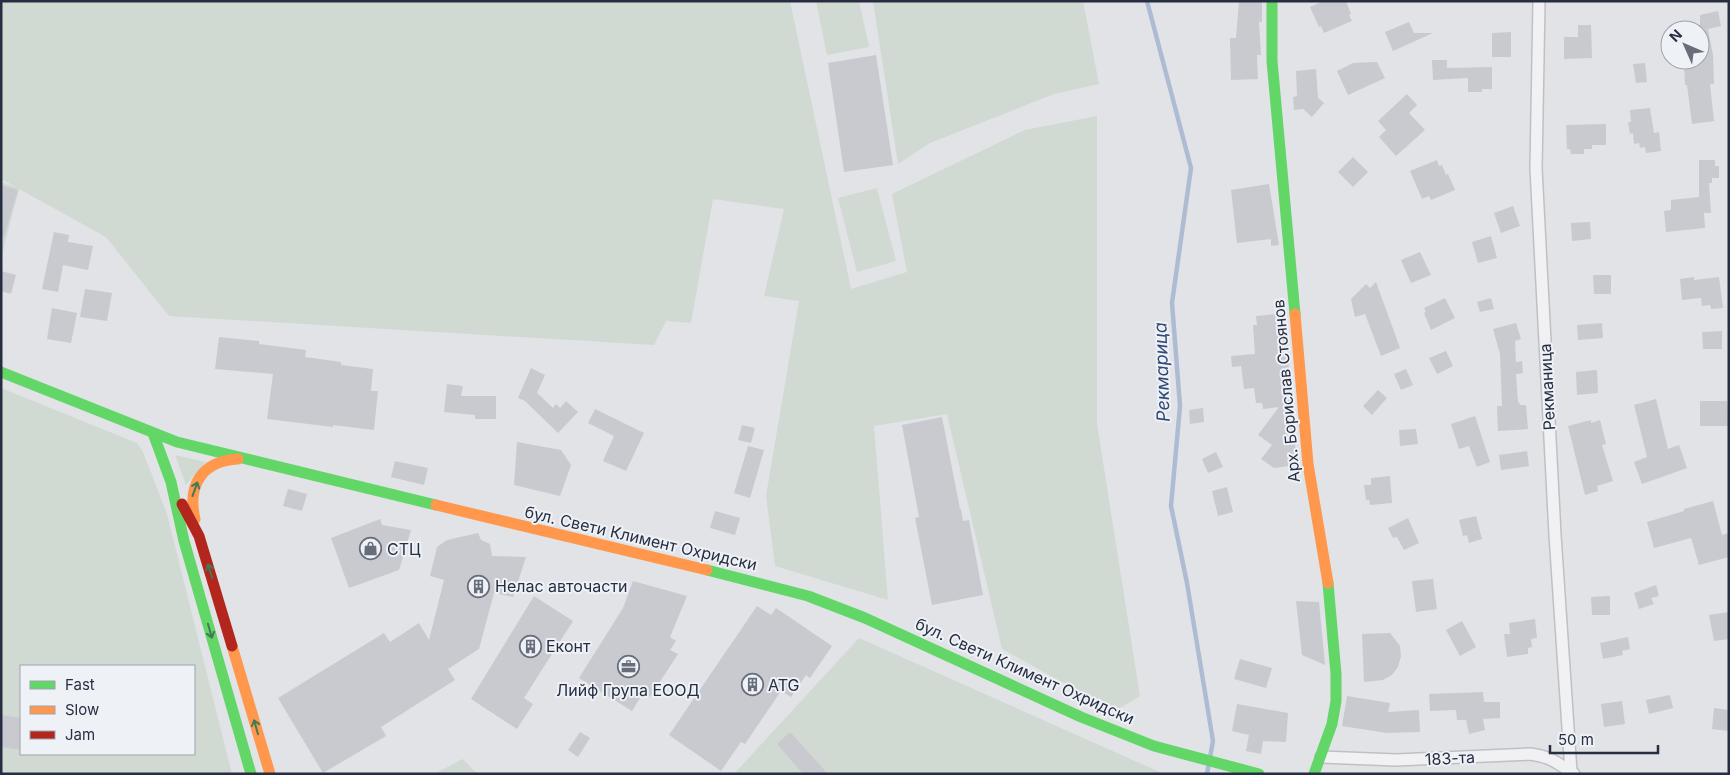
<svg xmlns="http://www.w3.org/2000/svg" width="1730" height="775" viewBox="0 0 1730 775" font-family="Inter,sans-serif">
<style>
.green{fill:#d0dad2;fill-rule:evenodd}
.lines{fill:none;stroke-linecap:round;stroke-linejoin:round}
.stream{stroke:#aebcd3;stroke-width:4.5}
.building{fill:#c8cacf}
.street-casing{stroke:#bec0c5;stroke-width:14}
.street{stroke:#f1f1f3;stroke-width:11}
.fast{stroke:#63d668;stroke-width:11}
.slow{stroke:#ff974d;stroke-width:11}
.jam{stroke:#b3261e;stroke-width:11}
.oneway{stroke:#427a53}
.labels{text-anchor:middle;stroke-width:4;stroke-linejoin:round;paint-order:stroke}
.street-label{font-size:16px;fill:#272e41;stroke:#eef1f6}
.poi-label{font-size:16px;fill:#272e41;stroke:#eef1f6;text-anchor:start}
.water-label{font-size:18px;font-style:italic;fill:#304876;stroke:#eef1f6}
</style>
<rect width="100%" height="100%" fill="#e1e3e7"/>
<!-- green -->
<g class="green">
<path d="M1,1H790L851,289L907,272L892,194L1025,130L1097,116V424L1140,696L1115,711L1002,649L947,414L874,426L888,600L775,566L766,496L799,301L764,296L784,209L713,199L691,323L666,321L654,345L169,316L106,237L19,189L1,258V182L16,187L1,179Z"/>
<path d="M816,1H859L869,47L827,55Z"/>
<path d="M873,1H1083L1099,84L1054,94L930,143L898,164Z"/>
<path d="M877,188L896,261L857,272L838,198Z"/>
<path d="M1,388L137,443L143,452L167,514L232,774H1ZM21,666H194V754H21Z"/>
<path d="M175,455L206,462L186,485Z"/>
<path d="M859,638L1162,773V774H734Z"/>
<path d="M463,759L477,774H434Z"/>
</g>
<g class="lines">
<!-- stream -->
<path class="stream" d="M1147,1L1191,168L1172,303L1180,406L1171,506L1187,583L1213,741L1207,774"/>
</g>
<!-- building -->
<g class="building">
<path d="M1239,1H1262V22H1259L1261,55H1257L1258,79L1231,80L1230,38H1236Z"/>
<path d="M1323,1H1346L1351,14L1349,15L1352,21L1324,33L1321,26L1319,27L1310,7Z"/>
<path d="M1718,11L1721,26L1708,29L1713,55L1714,84H1710L1714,121L1692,124L1687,85H1685L1684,61L1700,60V15Z"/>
<path d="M1409,22L1414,33H1433L1393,51L1385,32Z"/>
<path d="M1578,25H1591L1592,58L1564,59V37H1578Z"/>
<path d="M1511,32V57H1492V33Z"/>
<path d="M876,55L893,165L844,172L828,63Z"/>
<path d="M1432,60H1447V68L1492,67V89H1482V92H1468V78L1433,80Z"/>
<path d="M1377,62L1385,78L1348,95L1337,71L1353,63Z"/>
<path d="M1645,63L1647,82L1636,83L1633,64Z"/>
<path d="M1316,69L1318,98L1324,103L1312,117L1303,109L1294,110L1293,97L1297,96L1296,71Z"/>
<path d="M1407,94L1417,105L1409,113L1425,130L1396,156L1379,137L1386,130L1378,121Z"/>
<path d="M1650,108L1654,133L1659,132L1661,151L1646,153L1645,147L1640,148L1639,143L1634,144L1633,133L1630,134L1628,122H1631L1630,110Z"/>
<path d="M1606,124V145H1592V149H1584V154H1571L1570,149H1567L1566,125Z"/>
<path d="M1353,157L1368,172L1353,187L1338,172Z"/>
<path d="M1437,160L1439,166L1442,165L1446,175L1448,174L1455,190L1431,200L1429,196L1422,199L1410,171Z"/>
<path d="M1699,160H1715V166H1719V178H1712V183H1709L1711,213H1704L1705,228L1666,232L1664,211L1671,210V200L1699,197Z"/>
<path d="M1269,184L1279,245L1271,246V239L1237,243L1231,190Z"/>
<path d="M1,185L18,190L4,237H1Z"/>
<path d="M1513,206L1520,226L1501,233L1494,213Z"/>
<path d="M1590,222L1591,239L1572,241L1571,223Z"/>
<path d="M54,232L69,235L68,242L93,246L88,270L63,265L58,292L42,289Z"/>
<path d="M1491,236L1497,258L1478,263L1472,242Z"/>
<path d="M1420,252L1431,275L1411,283L1401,260Z"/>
<path d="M1,271L16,275L11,294L1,291Z"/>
<path d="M1593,275H1611V294H1594Z"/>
<path d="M1694,277V280L1719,277L1723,308L1711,309L1710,305L1702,306L1701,298L1682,300L1680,279Z"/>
<path d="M1376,282L1400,348L1381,356L1365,314L1355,317L1351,299L1366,284L1370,288Z"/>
<path d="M85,289L112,293L107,321L80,317Z"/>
<path d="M1445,298L1455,318L1431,330L1424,313L1426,312L1424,308Z"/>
<path d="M1491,298L1494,309L1480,312L1477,302Z"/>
<path d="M52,308L77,313L71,343L47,339Z"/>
<path d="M1276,314L1277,325L1286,324L1289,358L1288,359L1295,431H1293L1298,465L1274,468L1261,459L1272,445L1258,435L1279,407L1263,409L1262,403H1256L1254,388L1244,389L1241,366L1232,367L1231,356L1255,354L1253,325H1257L1256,316Z"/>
<path d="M1516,323L1521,339L1515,341L1516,362L1522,361L1523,373L1516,374L1518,403L1519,402L1520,405H1526L1528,429L1498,431L1497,406H1502L1500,354L1493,329Z"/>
<path d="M1602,323L1603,338L1578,340L1577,325Z"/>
<path d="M1722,331V349H1703L1702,332Z"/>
<path d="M219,337L259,341V344L306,350L305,357L341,362V365L373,369L371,391H378L374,430L333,425V427L267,419L273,374L215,369Z"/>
<path d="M1446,351L1453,366L1437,374L1429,358Z"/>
<path d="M531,368L545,375L537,393L553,408L556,404L560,408L566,401L578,412L558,433L525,401L518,398Z"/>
<path d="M1406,369L1413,385L1401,390L1394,374Z"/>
<path d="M1597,370L1598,393L1577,395L1576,372Z"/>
<path d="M447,384L463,386L461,396H496V419H475V415L444,412Z"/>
<path d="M1378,390L1387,398L1372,415L1363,406Z"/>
<path d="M1656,399L1668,449L1679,445L1687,468L1642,484L1634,462L1647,457L1634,405Z"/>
<path d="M1700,401H1727L1729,426H1700Z"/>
<path d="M1203,408L1204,422L1190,424L1189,410Z"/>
<path d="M595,409L644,433L626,471L603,461L614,436L588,423Z"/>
<path d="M1475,416L1490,462L1477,467L1469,446L1459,449L1451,424Z"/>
<path d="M942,417L960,509H961L963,521L969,520L983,595L932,605L915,518L919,517L902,425Z"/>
<path d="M1591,420V423L1600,420L1606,444L1602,445L1613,481L1597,486L1598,491L1585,495L1568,426Z"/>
<path d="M742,425L755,428L751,443L738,440Z"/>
<path d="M1416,429L1418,444L1400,446L1399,430Z"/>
<path d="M517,442L561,450L571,465L560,496L514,485Z"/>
<path d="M748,446L764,450L750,498L734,493Z"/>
<path d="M1527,451L1529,466L1501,470L1499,455Z"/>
<path d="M1216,452L1223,467L1208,473L1202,459Z"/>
<path d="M395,461L428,468L424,485L391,477Z"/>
<path d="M1390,476L1392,503L1370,505L1369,500H1366L1364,485H1371V478Z"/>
<path d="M1227,487L1233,512L1218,516L1212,491Z"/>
<path d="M288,489L307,494L302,511L283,506Z"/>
<path d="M1713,501L1722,535L1729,533V557L1699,565L1691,538L1654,548L1647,522L1684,511V509Z"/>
<path d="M715,511L740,518L735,535L710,528Z"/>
<path d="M1476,516L1482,539L1469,543L1467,535L1463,536L1459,520Z"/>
<path d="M1408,518L1419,543L1404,550L1397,537L1393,538L1388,528Z"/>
<path d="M380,519L382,525L411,530L399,570L349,588L331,538Z"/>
<path d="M478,533L481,540L490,544L492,556L526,557L513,597L494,593L479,649L448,669L455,680L381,727L386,736L323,773L278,698L384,633L390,642L419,623L429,640L444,580L430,576L437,547L447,540Z"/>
<path d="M1433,579L1437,609L1416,612L1412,581Z"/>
<path d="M633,581L687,596L670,637L676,641L670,650L678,654L650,697L643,693L632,711L579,678L623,608Z"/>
<path d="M1656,585L1659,596L1651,598L1654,604L1639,609L1634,593Z"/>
<path d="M534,596L573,621L524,698L533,704L517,729L471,699Z"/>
<path d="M1610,596V615H1592L1591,597Z"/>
<path d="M1296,601L1319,602L1325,665L1302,655Z"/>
<path d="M757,606L771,615L776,608L832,646L810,678L806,675L791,697L781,691L745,744L741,742L721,771L669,735Z"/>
<path d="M1729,612V639L1714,641L1709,615Z"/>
<path d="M1535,619L1537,638L1531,639L1532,647L1528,648V654L1507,657L1504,634H1510L1509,623Z"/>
<path d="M1462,621L1476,647L1460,656L1446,630Z"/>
<path d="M1390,633L1400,646L1401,656L1398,667L1392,675L1383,680L1364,682L1362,634Z"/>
<path d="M1628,637L1630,649L1622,651L1623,655L1603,659L1600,643Z"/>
<path d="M1240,659L1272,668L1266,688L1234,679Z"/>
<path d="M1483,692L1484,702H1500V718L1483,719L1485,730L1469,734L1466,720H1457L1456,710L1430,711L1429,694Z"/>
<path d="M1670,695L1673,708L1649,714L1646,700Z"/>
<path d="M1347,696L1390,703L1388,712L1419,710L1420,732L1387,733L1342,726Z"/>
<path d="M1622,701L1625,724L1604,727L1601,704Z"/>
<path d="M1237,704L1288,713L1286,742L1263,741L1261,754L1246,751L1249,735L1232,731Z"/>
<path d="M1714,708L1729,710V731L1712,729Z"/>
<path d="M1,715L21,718V750L1,747Z"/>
<path d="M580,732L590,738L578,757L568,750Z"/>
<path d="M790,732L828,774H803L777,744Z"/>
</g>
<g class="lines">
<defs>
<g id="street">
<path d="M1539,1L1536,168L1555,535L1571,772"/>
<path d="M1321,757L1396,760L1530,754C1549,756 1558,763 1574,774"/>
</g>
</defs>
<!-- street casing -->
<use href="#street" class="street-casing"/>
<!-- street -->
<use href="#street" class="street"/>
<!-- fast -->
<g class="fast">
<path d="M1272,1V61L1295,314"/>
<path d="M1,372L177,442L436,505"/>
<path d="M153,433L171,482L184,541L251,774"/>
<path d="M707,570L808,596L865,618L1081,717L1154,746L1259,774"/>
<path d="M1314,774L1332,724L1336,701V674L1328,583"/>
</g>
<!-- slow -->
<g class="slow">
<path d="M1295,314L1308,464L1328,583"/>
<path d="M436,505L707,570"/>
<path d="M195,519C187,485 202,461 238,459"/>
<path d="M232,646L270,774"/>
</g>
<!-- jam -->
<path class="jam" d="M182,504L199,536L232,646"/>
</g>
<!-- one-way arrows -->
<defs><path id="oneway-shaft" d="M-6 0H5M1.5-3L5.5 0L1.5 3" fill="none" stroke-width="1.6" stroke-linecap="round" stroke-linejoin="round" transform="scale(1.25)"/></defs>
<g class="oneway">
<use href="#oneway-shaft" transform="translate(195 489) rotate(-70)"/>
<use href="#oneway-shaft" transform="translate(210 571) rotate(-107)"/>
<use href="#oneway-shaft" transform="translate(210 631) rotate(74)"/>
<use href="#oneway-shaft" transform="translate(256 727) rotate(-106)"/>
</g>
<!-- icons -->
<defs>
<symbol id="shop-ring" viewBox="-11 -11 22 22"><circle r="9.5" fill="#eef1f6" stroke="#686d7b" stroke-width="1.5"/><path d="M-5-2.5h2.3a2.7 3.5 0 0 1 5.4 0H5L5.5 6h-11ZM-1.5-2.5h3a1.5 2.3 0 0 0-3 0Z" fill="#686d7b"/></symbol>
<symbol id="building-ring" viewBox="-11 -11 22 22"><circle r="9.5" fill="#eef1f6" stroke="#686d7b" stroke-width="1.5"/><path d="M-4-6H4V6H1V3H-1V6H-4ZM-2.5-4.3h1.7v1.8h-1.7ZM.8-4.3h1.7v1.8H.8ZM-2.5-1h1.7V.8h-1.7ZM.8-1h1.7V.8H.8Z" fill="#686d7b"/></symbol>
<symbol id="office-ring" viewBox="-11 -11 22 22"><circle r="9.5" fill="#eef1f6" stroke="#686d7b" stroke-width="1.5"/><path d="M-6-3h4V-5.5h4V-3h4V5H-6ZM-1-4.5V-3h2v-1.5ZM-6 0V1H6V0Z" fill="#686d7b"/></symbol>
</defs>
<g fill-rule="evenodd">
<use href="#shop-ring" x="358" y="536" width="25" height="25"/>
<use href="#building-ring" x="466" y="574" width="25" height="25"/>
<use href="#building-ring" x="518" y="634" width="25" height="25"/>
<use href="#office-ring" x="616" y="654" width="25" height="25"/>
<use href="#building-ring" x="740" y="672" width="25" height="25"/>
</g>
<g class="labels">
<!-- street labels -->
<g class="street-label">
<text transform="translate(1547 387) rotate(-93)" y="6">Рекманица</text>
<text transform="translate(1286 391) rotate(-95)" y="6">Арх. Борислав Стоянов</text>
<text transform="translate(641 538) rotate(13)" y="6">бул. Свети Климент Охридски</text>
<text transform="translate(1025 671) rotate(24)" y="6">бул. Свети Климент Охридски</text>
<text transform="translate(1450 758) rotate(-3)" y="6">183-та</text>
</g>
<!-- poi labels -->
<g class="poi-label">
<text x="387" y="555">СТЦ</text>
<text x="495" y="592">Нелас авточасти</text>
<text x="546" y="652">Еконт</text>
<text x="768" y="691">ATG</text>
<text x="628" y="696" text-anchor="middle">Лийф Група ЕООД</text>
</g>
<!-- water labels -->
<g class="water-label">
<text transform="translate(1162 372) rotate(-92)" y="6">Рекмарица</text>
</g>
</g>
<!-- border -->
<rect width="1730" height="775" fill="none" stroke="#272e41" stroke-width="5"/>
<!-- legend -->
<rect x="20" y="665" width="175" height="90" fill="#eef1f6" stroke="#9ea3ae"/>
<rect x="30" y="681" width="25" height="8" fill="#63d668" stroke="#9ea3ae"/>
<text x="65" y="690" font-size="15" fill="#272e41">Fast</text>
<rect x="30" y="706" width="25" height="8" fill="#ff974d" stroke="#9ea3ae"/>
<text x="65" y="715" font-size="15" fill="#272e41">Slow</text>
<rect x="30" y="731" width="25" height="8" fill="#b3261e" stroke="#9ea3ae"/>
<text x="65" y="740" font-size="15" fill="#272e41">Jam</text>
<!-- north arrow -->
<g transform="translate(1685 45) rotate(315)"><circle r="24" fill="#eef1f6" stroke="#9ea3ae"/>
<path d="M0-4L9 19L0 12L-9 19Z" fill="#686d7b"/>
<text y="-8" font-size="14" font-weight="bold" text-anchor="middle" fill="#272e41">N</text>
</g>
<!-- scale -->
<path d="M1550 745v8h108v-8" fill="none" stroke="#272e41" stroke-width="2.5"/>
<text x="1558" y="745" font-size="15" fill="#272e41" stroke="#eef1f6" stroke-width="4" paint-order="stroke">50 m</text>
</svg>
